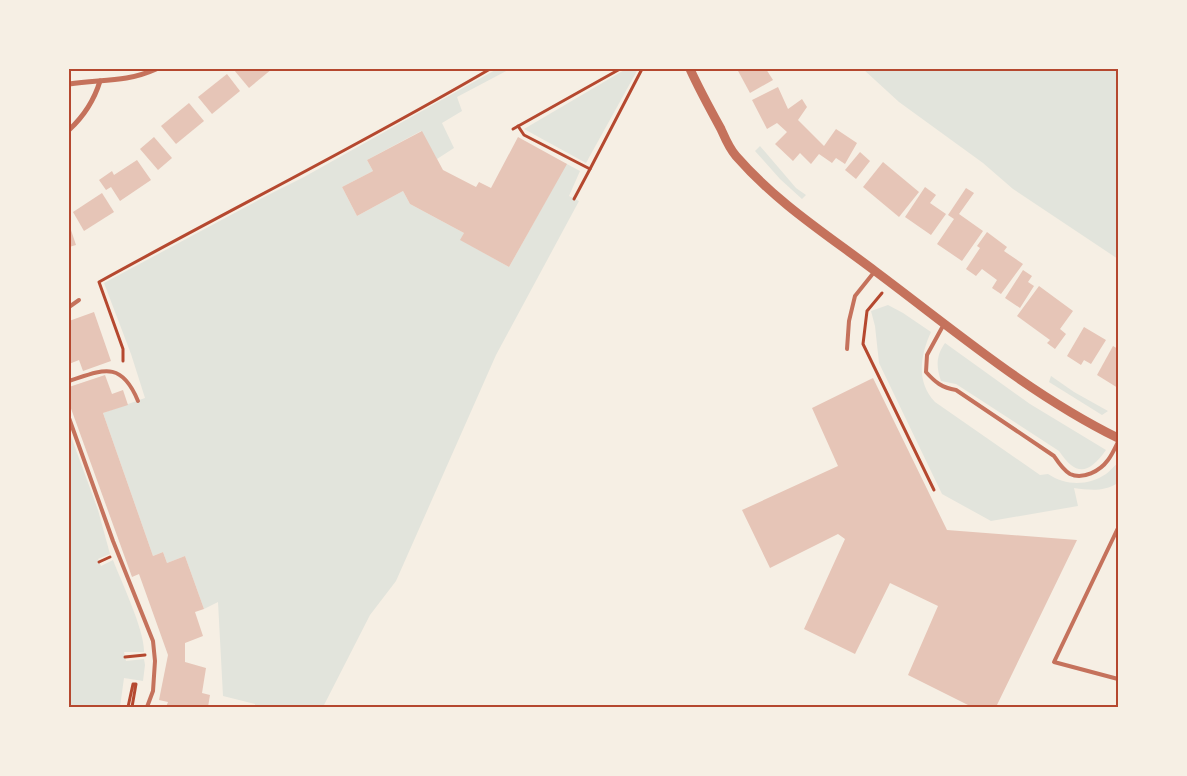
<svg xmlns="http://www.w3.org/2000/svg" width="1187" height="776" viewBox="0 0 1187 776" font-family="'Asap Condensed',sans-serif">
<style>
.green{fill:#e2e4dc}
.building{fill:#e6c5b7}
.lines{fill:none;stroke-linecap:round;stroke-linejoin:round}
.path{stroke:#b5482f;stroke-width:3}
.service{stroke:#c5725c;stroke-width:4}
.minor{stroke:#c5725c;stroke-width:5}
.tertiary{stroke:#c5725c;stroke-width:9}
.neatline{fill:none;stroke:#b5482f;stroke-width:2}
</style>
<rect width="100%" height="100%" fill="#f6efe4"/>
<!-- green -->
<g class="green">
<path d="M497,69H510L457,97L462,111L442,123L454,148L437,159L421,131L367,160L373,171L342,187L357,216L403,191L410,204L464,233L461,240L509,267L553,188L565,163L580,171L569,196L579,201L496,355L396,581L370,615L323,707H255V704L223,696L218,602L204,609L185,556L167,563L163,552L153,556L103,413L145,398L131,354L104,283L268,195L304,177Z"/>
<path d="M626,69H638L586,163L524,129Z"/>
<path d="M863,69H1118V259L1013,189L983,163L899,102Z"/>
<path d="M760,146L796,188L806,195L802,199L780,179L755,151Z"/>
<path d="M888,305L903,313L931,332C920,356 916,382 935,402L1040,475L1048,474C1066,486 1088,486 1106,474C1110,471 1114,466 1118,463V483C1103,492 1090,490 1074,488L1078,506L991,521L942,494L879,363L875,326L871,311Z"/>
<path d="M945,343L1030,404L1106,450C1089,474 1076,477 1059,451L956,384L941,381C936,366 936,356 945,343Z"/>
<path d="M1051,376L1074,392L1108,411L1102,415L1049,382Z"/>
<path d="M69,431L98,510L110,554L98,559L101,566L113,560C121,581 145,631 144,652H124L126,661L144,659L145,665L143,681L124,678L120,707H69Z"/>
</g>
<!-- building -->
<g class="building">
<path d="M235,69H272L249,88L234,70Z"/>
<path d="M737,69H766L773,80L750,93Z"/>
<path d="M227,74L240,91L212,114L198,97Z"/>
<path d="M778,87L788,109L802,99L807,107L798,120L824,146L836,129L857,143L845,164L836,158L832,163L819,154L811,164L800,153L793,161L775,144L787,132L777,123L767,129L752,100Z"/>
<path d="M189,103L204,121L176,144L161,126Z"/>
<path d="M422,131L443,170L476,187L479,182L491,188L518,137L567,164L509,267L460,240L464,233L410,204L403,191L357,216L342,187L373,171L367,160Z"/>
<path d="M154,137L172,158L158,170L140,149Z"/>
<path d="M860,152L870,161L856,179L845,170Z"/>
<path d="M137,160L151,180L120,201L111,187L106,190L99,180L112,171L114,175Z"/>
<path d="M883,162L919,192L899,217L863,187Z"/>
<path d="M925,187L936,195L930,203L946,214L931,235L905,217Z"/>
<path d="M966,188L974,193L959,214L983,231L962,261L937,244L954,219L948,215Z"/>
<path d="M102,193L114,212L84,231L73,212Z"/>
<path d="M69,224L76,245L69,247Z"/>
<path d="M987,232L1007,247L1004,251L1023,264L1001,294L992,288L997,280L982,269L976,276L966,269L980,248L977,246Z"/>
<path d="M1023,270L1032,276L1028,282L1034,286L1020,308L1005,298Z"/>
<path d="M1039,286L1073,311L1060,329L1066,334L1055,349L1047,343L1050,340L1017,316Z"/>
<path d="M94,312L111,361L83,371L79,360L69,364V321Z"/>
<path d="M1084,327L1106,340L1091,364L1084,360L1081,365L1067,356Z"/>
<path d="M1113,346L1118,349V388L1097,375Z"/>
<path d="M105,375L112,394L123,390L128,405L103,413L153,556L163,552L167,563L185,556L204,609L195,612L203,636L185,643V662L206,668L202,693L210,695L208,707H166L168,702L159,700L168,655L139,574L132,577L69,403V387Z"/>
<path d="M873,378L947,530L1077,540L996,707H972L908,675L938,606L890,583L855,654L804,629L845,539L838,534L770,568L742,510L838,466L812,408Z"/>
</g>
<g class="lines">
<!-- path -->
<g class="path">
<path d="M518,126L524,135L590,169L642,69"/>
<path d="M513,129L620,69"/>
<path d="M574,199L590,169"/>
<path d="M882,293L867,311L863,344L934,490"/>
<path d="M123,361V349L99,282C229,210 362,144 490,69"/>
<path d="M99,562L110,557"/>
<path d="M125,657L145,655"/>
<path d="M128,707L133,684H136L132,707"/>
</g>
<!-- service -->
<g class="service">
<path d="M69,307L79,300"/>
<path d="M944,324L927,355L926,372C935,382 942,388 956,390L1054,456C1058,462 1063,470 1070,474C1083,480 1100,471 1108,460C1112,455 1115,448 1118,442"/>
<path d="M847,349L849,321L855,296L875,271"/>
<path d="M69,381C103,370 121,360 138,401"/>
<path d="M69,418L113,541L153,641L155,661L153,691L147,707"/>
<path d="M1118,528L1054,662L1118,679"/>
</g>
<!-- minor -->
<g class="minor">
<path d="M69,84C101,79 125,83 156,69"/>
<path d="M69,130C84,116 94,101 100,81"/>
</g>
<!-- tertiary -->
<path class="tertiary" d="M690,69C699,89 710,109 721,129C725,138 729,148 736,156C777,203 826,234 875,271C954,330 1029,394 1118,438"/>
</g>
<!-- border -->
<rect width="1187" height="776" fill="none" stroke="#f6efe4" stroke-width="140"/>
<rect x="70" y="70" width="1047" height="636" class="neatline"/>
</svg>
